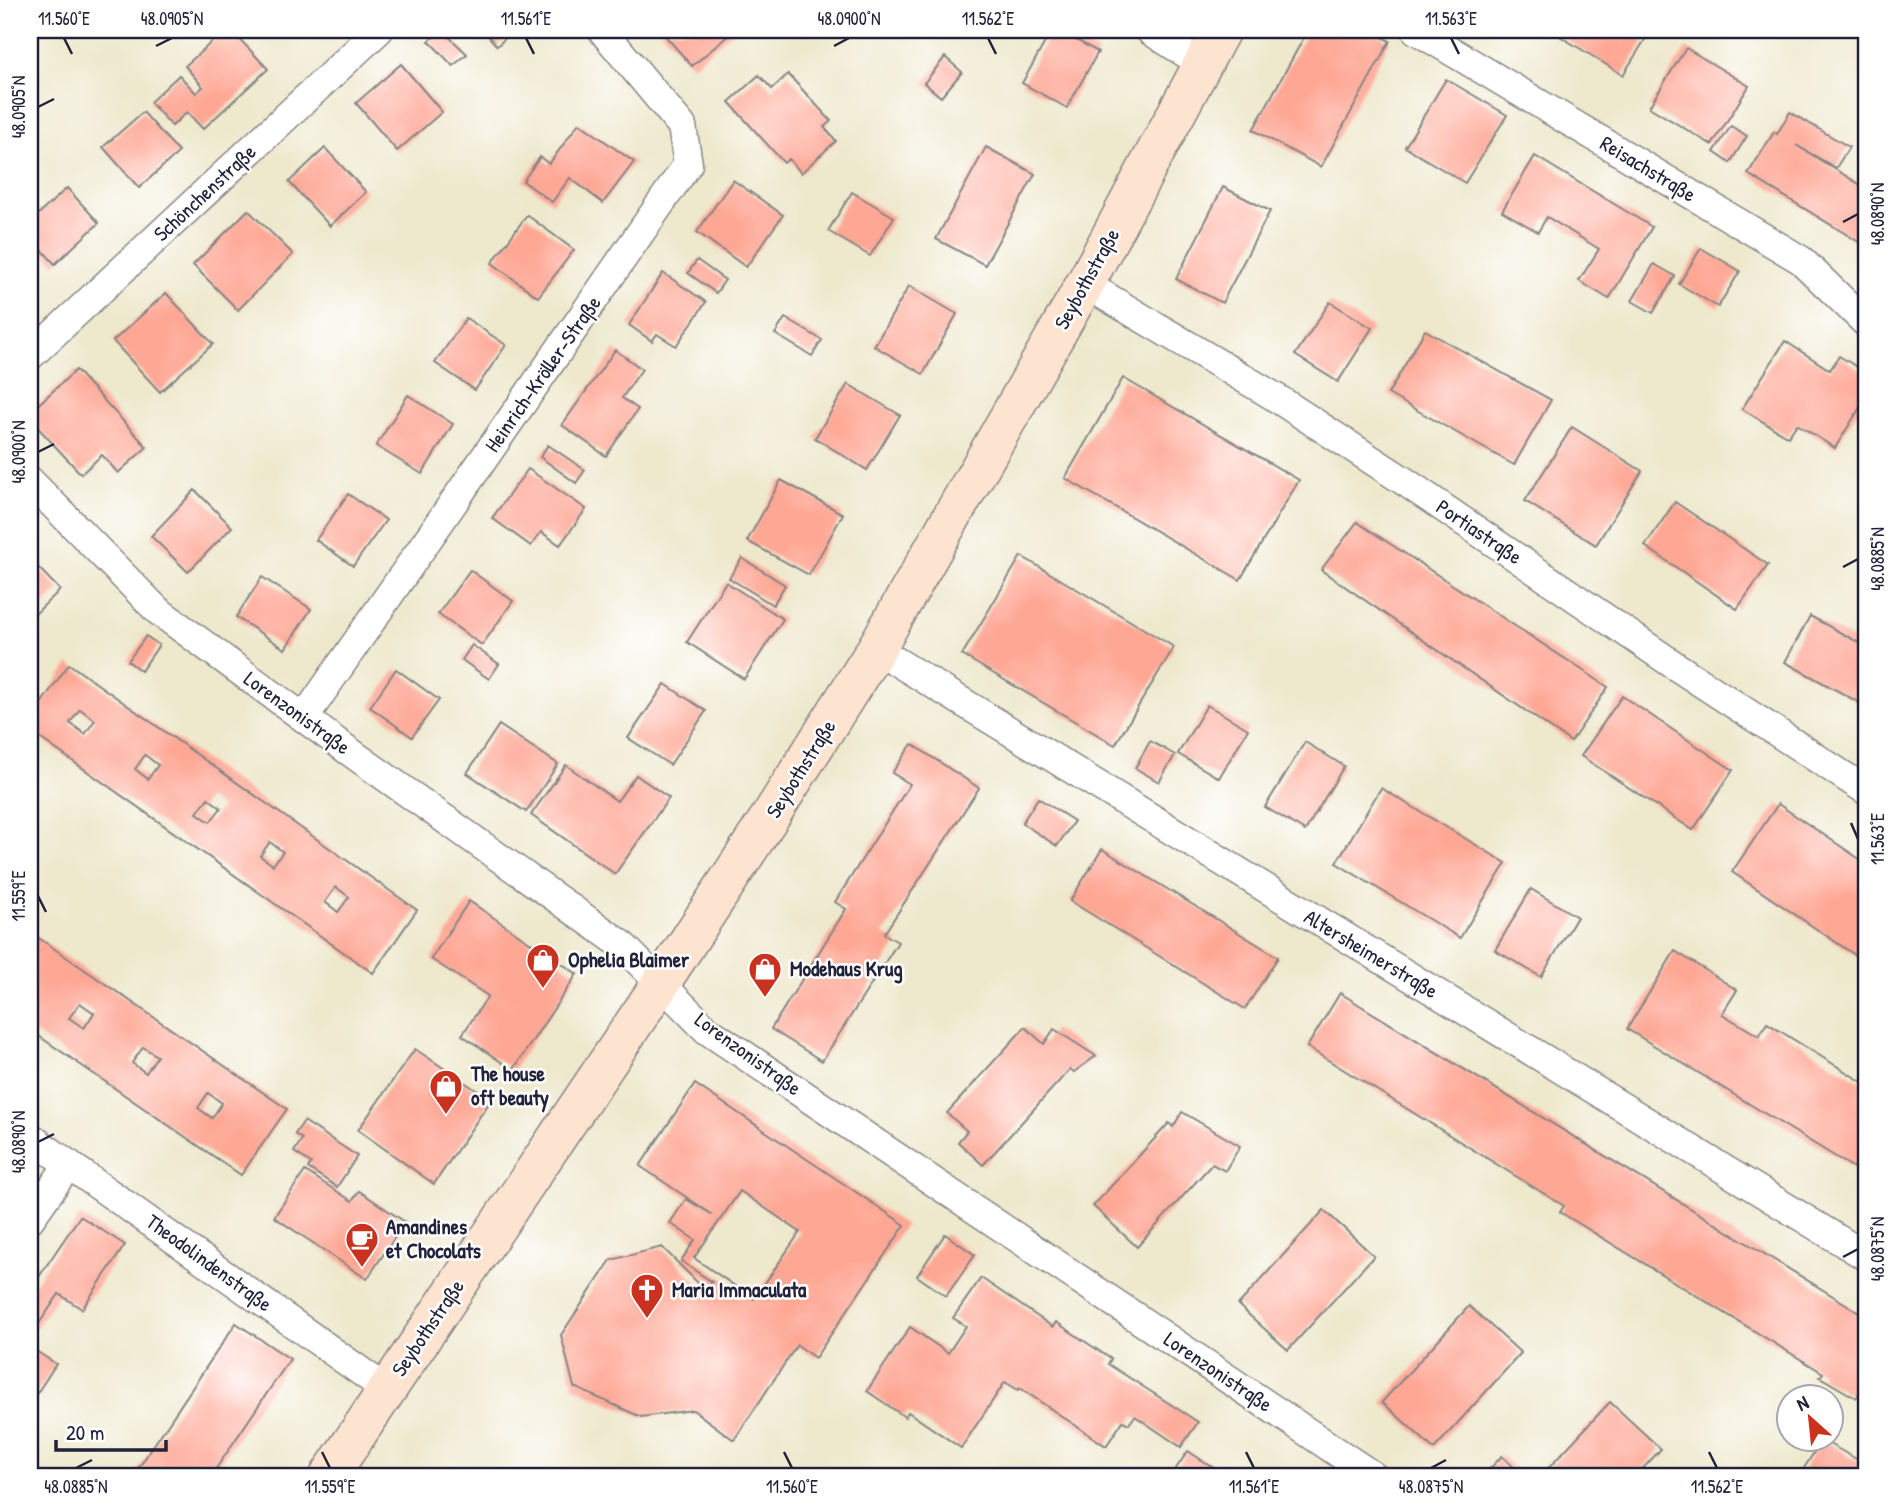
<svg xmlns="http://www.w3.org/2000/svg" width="1897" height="1506" viewBox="0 0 1897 1506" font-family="'Patrick Hand',sans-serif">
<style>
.building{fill:#fea795;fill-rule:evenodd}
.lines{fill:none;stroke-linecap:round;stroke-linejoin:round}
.street-casing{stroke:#888584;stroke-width:31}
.secondary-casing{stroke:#888584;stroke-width:41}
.street{stroke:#fff;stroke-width:28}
.secondary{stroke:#fde4d1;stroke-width:38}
.ticks{fill:none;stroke:#22223b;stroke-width:2.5}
.labels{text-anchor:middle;stroke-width:5;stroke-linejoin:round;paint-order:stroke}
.street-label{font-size:21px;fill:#22223b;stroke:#fff}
.poi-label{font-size:21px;font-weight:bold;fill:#22223b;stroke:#fff;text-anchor:start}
.neatline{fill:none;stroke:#22223b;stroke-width:2.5}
.ticks-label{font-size:18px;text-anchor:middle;fill:#22223b}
</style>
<rect width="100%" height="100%" fill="#fff"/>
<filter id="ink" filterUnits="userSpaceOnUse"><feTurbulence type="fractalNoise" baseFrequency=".0143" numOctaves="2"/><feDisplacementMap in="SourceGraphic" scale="14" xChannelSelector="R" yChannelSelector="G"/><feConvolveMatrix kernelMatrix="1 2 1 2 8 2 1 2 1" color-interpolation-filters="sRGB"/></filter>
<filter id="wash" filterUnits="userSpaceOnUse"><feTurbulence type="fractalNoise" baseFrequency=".00686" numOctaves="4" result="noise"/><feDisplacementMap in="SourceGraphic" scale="28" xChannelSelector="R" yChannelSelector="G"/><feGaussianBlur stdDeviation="1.57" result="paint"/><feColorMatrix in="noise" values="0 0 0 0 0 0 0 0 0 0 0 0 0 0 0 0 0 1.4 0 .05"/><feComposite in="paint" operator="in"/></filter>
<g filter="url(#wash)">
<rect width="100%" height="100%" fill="#eee8cc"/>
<g id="blocks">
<!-- building -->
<g class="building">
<path d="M225,30H231L268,69L203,129L187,112L172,126L150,102L179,75L196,93L203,87L185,66Z"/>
<path d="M442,30L467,54L453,66L429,41Z"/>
<path d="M483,30H514L497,46Z"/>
<path d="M660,30H735L692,66Z"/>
<path d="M1052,30H1058L1098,52L1067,108L1022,83Z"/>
<path d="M1308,30H1369L1390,41L1321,167L1253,130Z"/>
<path d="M1561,30H1651L1623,75L1558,35Z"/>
<path d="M1686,48L1749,86L1712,145L1649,107Z"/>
<path d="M945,57L962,72L941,97L924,83Z"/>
<path d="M401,64L442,112L397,151L356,103Z"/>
<path d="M788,74L831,121L824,127L836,141L801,173L789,159L784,163L729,102L759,75L772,89Z"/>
<path d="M1446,79L1507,115L1465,183L1405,147Z"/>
<path d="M143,112L179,152L139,188L103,147Z"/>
<path d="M1790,112L1849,147L1836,168L1796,145L1867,189V247L1748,174L1774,132L1777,134Z"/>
<path d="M579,123L634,162L603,203L570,178L552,202L523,181L540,157L549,164Z"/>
<path d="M1731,126L1747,136L1730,163L1714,152Z"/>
<path d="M986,147L1035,174L985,265L936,239Z"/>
<path d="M325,148L366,192L330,226L289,182Z"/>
<path d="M1535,156L1652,227L1609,299L1579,281L1599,249L1547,217L1538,232L1502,211Z"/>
<path d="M733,180L783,215L746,267L697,232Z"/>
<path d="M1223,187L1270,211L1222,303L1176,279Z"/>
<path d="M67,188L99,223L55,264L30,237V222Z"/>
<path d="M852,192L894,217L870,256L828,231Z"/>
<path d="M248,210L293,254L238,310L193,265Z"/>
<path d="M527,215L574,250L538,297L492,263Z"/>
<path d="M1701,248L1740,271L1718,307L1679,284Z"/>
<path d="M697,260L725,280L716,293L688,273Z"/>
<path d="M1654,264L1675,276L1653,313L1632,301Z"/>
<path d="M663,273L706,302L676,346L657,334L652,341L629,325Z"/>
<path d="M909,286L957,314L923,374L874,346Z"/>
<path d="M166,293L213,344L160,392L113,341Z"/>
<path d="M1330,302L1372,328L1338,382L1295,355Z"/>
<path d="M466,318L506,345L475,390L435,363Z"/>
<path d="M785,318L822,340L812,356L775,334Z"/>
<path d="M1425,330L1551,400L1514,465L1388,394Z"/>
<path d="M1785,341L1830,370L1839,356L1867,373V396L1835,448L1797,424L1788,437L1742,409Z"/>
<path d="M615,350L642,369L622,398L638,409L606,456L562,425Z"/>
<path d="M76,370L147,447L118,473L102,455L81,474L30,419V412Z"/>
<path d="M1123,378L1299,480L1240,580L1065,478Z"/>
<path d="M848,384L900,415L867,470L815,438Z"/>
<path d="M408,395L453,424L422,474L376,446Z"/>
<path d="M1572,427L1642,471L1596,545L1525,501Z"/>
<path d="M548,445L585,470L576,483L540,457Z"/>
<path d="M528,469L586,509L560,545L541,532L531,546L492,518Z"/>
<path d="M781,480L843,514L809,575L747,541Z"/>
<path d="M195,490L232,527L188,572L151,536Z"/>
<path d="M348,494L386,520L353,566L316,540Z"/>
<path d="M1675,502L1768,565L1737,609L1645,546Z"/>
<path d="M1357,522L1608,687L1571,742L1321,570Z"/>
<path d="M1021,556L1174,647L1115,745L962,655Z"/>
<path d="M742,558L785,585L773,605L729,578Z"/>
<path d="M30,559L60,590L30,619Z"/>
<path d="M470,570L513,601L482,645L438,614Z"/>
<path d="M262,577L311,609L285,649L236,617Z"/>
<path d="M726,582L783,619L744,679L687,642Z"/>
<path d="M1810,616L1867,647V707L1785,662Z"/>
<path d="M146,636L159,645L141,671L128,661Z"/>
<path d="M472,645L499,664L489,679L462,660Z"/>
<path d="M69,664L417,910L373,973L30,731V719ZM80,709L95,720L85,734L70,723ZM145,755L158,765L148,779L135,769ZM208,798L221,808L210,822L197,813ZM270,842L283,852L273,865L260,856ZM336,887L349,897L338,912L325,902Z"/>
<path d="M396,669L439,700L412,737L370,707Z"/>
<path d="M665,684L706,711L670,765L628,738Z"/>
<path d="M1622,696L1733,770L1693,830L1581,756Z"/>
<path d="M1207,705L1248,729L1219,778L1178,754Z"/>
<path d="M499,725L558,764L526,812L467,773Z"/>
<path d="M1150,741L1175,755L1159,782L1135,768Z"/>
<path d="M1305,742L1344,766L1305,831L1265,807Z"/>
<path d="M912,744L979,788L884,934L898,942L822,1061L771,1029L846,909L835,902L910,784L892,773Z"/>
<path d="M566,765L617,801L636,775L669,798L615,874L531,815Z"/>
<path d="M1381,788L1506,863L1460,938L1336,863Z"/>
<path d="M1038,798L1074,821L1057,846L1022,823Z"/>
<path d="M1778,804L1867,864V963L1732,872Z"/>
<path d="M1102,849L1278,957L1245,1009L1070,901Z"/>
<path d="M1531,889L1577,917L1541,977L1495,950Z"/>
<path d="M469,901L577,974L513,1070L462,1035L488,996L431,959Z"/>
<path d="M30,932L287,1109L241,1175L30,1030ZM80,1003L94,1013L84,1028L69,1018ZM143,1047L157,1056L146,1073L132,1063ZM208,1093L222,1103L212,1118L198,1108Z"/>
<path d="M1675,951L1737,990L1722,1014L1759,1036L1767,1023L1867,1085V1176L1627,1029Z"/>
<path d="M1340,993L1867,1317V1392L1862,1389L1856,1398L1820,1377L1823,1373L1560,1212L1564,1206L1307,1047Z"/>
<path d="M1025,1027L1044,1044L1054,1029L1096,1056L1074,1072L1070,1069L983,1165L958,1142L967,1131L947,1113Z"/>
<path d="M415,1049L491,1100L434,1184L358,1130Z"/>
<path d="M695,1084L905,1225L815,1358L797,1345L734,1440L693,1410L641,1417L574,1387L561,1335L611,1260L662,1247L705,1290L712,1282L681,1261L695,1240L670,1223L686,1199L713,1215L640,1166ZM740,1191L800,1232L754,1299L694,1258Z"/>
<path d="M1182,1112L1240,1146L1225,1171L1212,1164L1137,1247L1093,1206L1169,1123L1173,1127Z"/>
<path d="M304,1121L357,1156L337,1187L308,1168L311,1163L294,1152L302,1139L295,1134Z"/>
<path d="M305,1171L352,1201L359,1191L405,1222L367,1279L274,1217Z"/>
<path d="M1324,1210L1374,1256L1288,1350L1238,1305Z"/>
<path d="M80,1216L125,1245L82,1309L59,1294L30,1337V1290Z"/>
<path d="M945,1234L975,1255L946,1296L917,1276Z"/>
<path d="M981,1278L1053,1327L1056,1322L1111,1359L1108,1364L1198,1422L1181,1447L1135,1416L1129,1424L1123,1421L1106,1446L1020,1388L1018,1390L1005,1382L961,1448L908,1412L905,1417L867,1391L910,1327L948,1353L966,1326L953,1318Z"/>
<path d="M1469,1306L1521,1353L1434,1449L1382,1402Z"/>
<path d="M236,1323L290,1359L211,1476H133Z"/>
<path d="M30,1347L56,1364L30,1404Z"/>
<path d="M1610,1402L1661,1449L1636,1476H1541Z"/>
<path d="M1822,1440L1867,1465V1476H1799Z"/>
<path d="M1188,1451L1226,1476H1171Z"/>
<path d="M1502,1456L1521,1474L1519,1476H1483Z"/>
</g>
</g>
</g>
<g filter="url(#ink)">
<use href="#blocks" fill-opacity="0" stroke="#888584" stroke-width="2"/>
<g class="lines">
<defs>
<g id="street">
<path d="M1149,30L1204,65"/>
<path d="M1416,30L1801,260L1867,324"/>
<path d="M1085,284L1275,397L1407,483L1680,669L1867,791"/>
<path d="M30,356L379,30"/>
<path d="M30,481L157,610L346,749L621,944L707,1030L1373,1476"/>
<path d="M876,649L1867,1257"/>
<path d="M304,718L688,164L682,126L602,30"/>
<path d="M30,1137L387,1390"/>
<path d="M30,1219L69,1164"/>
</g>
<path id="secondary" d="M329,1476L661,983L773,812L876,649L1085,284L1221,30"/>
</defs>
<!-- street casing -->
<use href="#street" class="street-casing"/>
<!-- secondary casing -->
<use href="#secondary" class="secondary-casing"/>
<!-- street -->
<use href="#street" class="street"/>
<!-- secondary -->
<use href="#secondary" class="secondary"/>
</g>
</g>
<!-- ticks -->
<path class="ticks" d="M64,38L72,54M526,38L534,54M988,38L996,54M1451,38L1459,54M156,46L172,38M834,46L849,38M38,107L54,99M1843,222L1858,214M38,452L54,444M1843,567L1858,559M1851,823L1858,839M38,896L46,912M38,1142L54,1134M1843,1257L1858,1249M322,1452L330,1468M784,1452L792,1468M1246,1452L1254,1468M1709,1452L1717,1468M76,1468L92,1460M1431,1468L1446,1460"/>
<!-- icons -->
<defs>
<symbol id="shop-pin" viewBox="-11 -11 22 30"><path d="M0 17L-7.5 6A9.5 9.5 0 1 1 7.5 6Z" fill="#c8321e" stroke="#fff"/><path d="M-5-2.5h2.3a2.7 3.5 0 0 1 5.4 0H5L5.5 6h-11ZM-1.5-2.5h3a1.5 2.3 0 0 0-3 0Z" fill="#fff"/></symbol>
<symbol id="cafe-pin" viewBox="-11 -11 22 30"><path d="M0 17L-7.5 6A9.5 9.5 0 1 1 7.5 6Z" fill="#c8321e" stroke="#fff"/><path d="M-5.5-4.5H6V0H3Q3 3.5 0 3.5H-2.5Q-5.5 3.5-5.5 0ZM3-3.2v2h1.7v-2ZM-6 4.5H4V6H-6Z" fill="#fff"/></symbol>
<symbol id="church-pin" viewBox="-11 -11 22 30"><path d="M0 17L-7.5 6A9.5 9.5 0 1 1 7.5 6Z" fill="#c8321e" stroke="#fff"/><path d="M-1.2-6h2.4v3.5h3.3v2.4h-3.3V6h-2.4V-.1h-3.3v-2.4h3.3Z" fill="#fff"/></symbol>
</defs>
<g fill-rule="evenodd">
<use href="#shop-pin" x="524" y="941" width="38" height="52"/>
<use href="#shop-pin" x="746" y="950" width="38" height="52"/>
<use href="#shop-pin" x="427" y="1067" width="38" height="52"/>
<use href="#cafe-pin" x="343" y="1220" width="38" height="52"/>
<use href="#church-pin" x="628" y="1271" width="38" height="52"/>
</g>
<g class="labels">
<!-- street labels -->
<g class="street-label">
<text transform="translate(1648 169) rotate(31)" y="7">Reisachstraße</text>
<text transform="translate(205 193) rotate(-43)" y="7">Schönchenstraße</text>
<text transform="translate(1087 279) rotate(-61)" y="7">Seybothstraße</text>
<text transform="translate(543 374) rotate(-55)" y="7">Heinrich-Kröller-Straße</text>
<text transform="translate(1479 532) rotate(34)" y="7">Portiastraße</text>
<text transform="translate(297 713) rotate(36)" y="7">Lorenzonistraße</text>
<text transform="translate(801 769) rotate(-58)" y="7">Seybothstraße</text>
<text transform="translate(1371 954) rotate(31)" y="7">Altersheimerstraße</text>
<text transform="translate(748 1054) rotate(36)" y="7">Lorenzonistraße</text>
<text transform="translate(209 1263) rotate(36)" y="7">Theodolindenstraße</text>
<text transform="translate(428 1328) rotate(-56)" y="7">Seybothstraße</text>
<text transform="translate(1218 1372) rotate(34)" y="7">Lorenzonistraße</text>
</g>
<!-- poi labels -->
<g class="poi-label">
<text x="568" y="967">Ophelia Blaimer</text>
<text x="790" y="976">Modehaus Krug</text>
<text x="471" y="1081">The house<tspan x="471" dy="24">oft beauty</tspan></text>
<text x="386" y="1234">Amandines<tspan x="386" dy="24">et Chocolats</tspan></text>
<text x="672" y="1297">Maria Immaculata</text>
</g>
</g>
<!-- margin -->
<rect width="1897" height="1506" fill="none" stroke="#fff" stroke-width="77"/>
<!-- north arrow -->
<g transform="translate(1810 1418) rotate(333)"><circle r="33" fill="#ffffff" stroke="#a7a7b1" stroke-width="2"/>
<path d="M0-5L12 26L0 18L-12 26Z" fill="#c8321e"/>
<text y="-10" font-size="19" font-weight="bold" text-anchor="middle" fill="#22223b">N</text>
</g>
<!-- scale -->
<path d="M56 1440v10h110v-10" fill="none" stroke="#22223b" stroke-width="3.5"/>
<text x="66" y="1440" font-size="21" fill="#22223b" stroke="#ffffff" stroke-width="5" paint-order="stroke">20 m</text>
<rect x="38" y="38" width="1820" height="1430" class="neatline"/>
<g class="ticks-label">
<text x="64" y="25">11.560°E</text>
<text x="172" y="25">48.0905°N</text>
<text x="526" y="25">11.561°E</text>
<text x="849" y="25">48.0900°N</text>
<text x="988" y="25">11.562°E</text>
<text x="1451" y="25">11.563°E</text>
<text transform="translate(19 107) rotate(-90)" y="6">48.0905°N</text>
<text transform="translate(1878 214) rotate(-90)" y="6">48.0890°N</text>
<text transform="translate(19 452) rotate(-90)" y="6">48.0900°N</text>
<text transform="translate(1878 559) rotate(-90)" y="6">48.0885°N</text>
<text transform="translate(1878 839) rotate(-90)" y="6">11.563°E</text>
<text transform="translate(19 896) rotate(-90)" y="6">11.559°E</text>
<text transform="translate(19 1142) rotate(-90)" y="6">48.0890°N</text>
<text transform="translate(1878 1249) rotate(-90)" y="6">48.0875°N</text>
<text x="76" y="1493">48.0885°N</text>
<text x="330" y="1493">11.559°E</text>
<text x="792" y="1493">11.560°E</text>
<text x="1254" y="1493">11.561°E</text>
<text x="1431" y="1493">48.0875°N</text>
<text x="1717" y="1493">11.562°E</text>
</g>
</svg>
